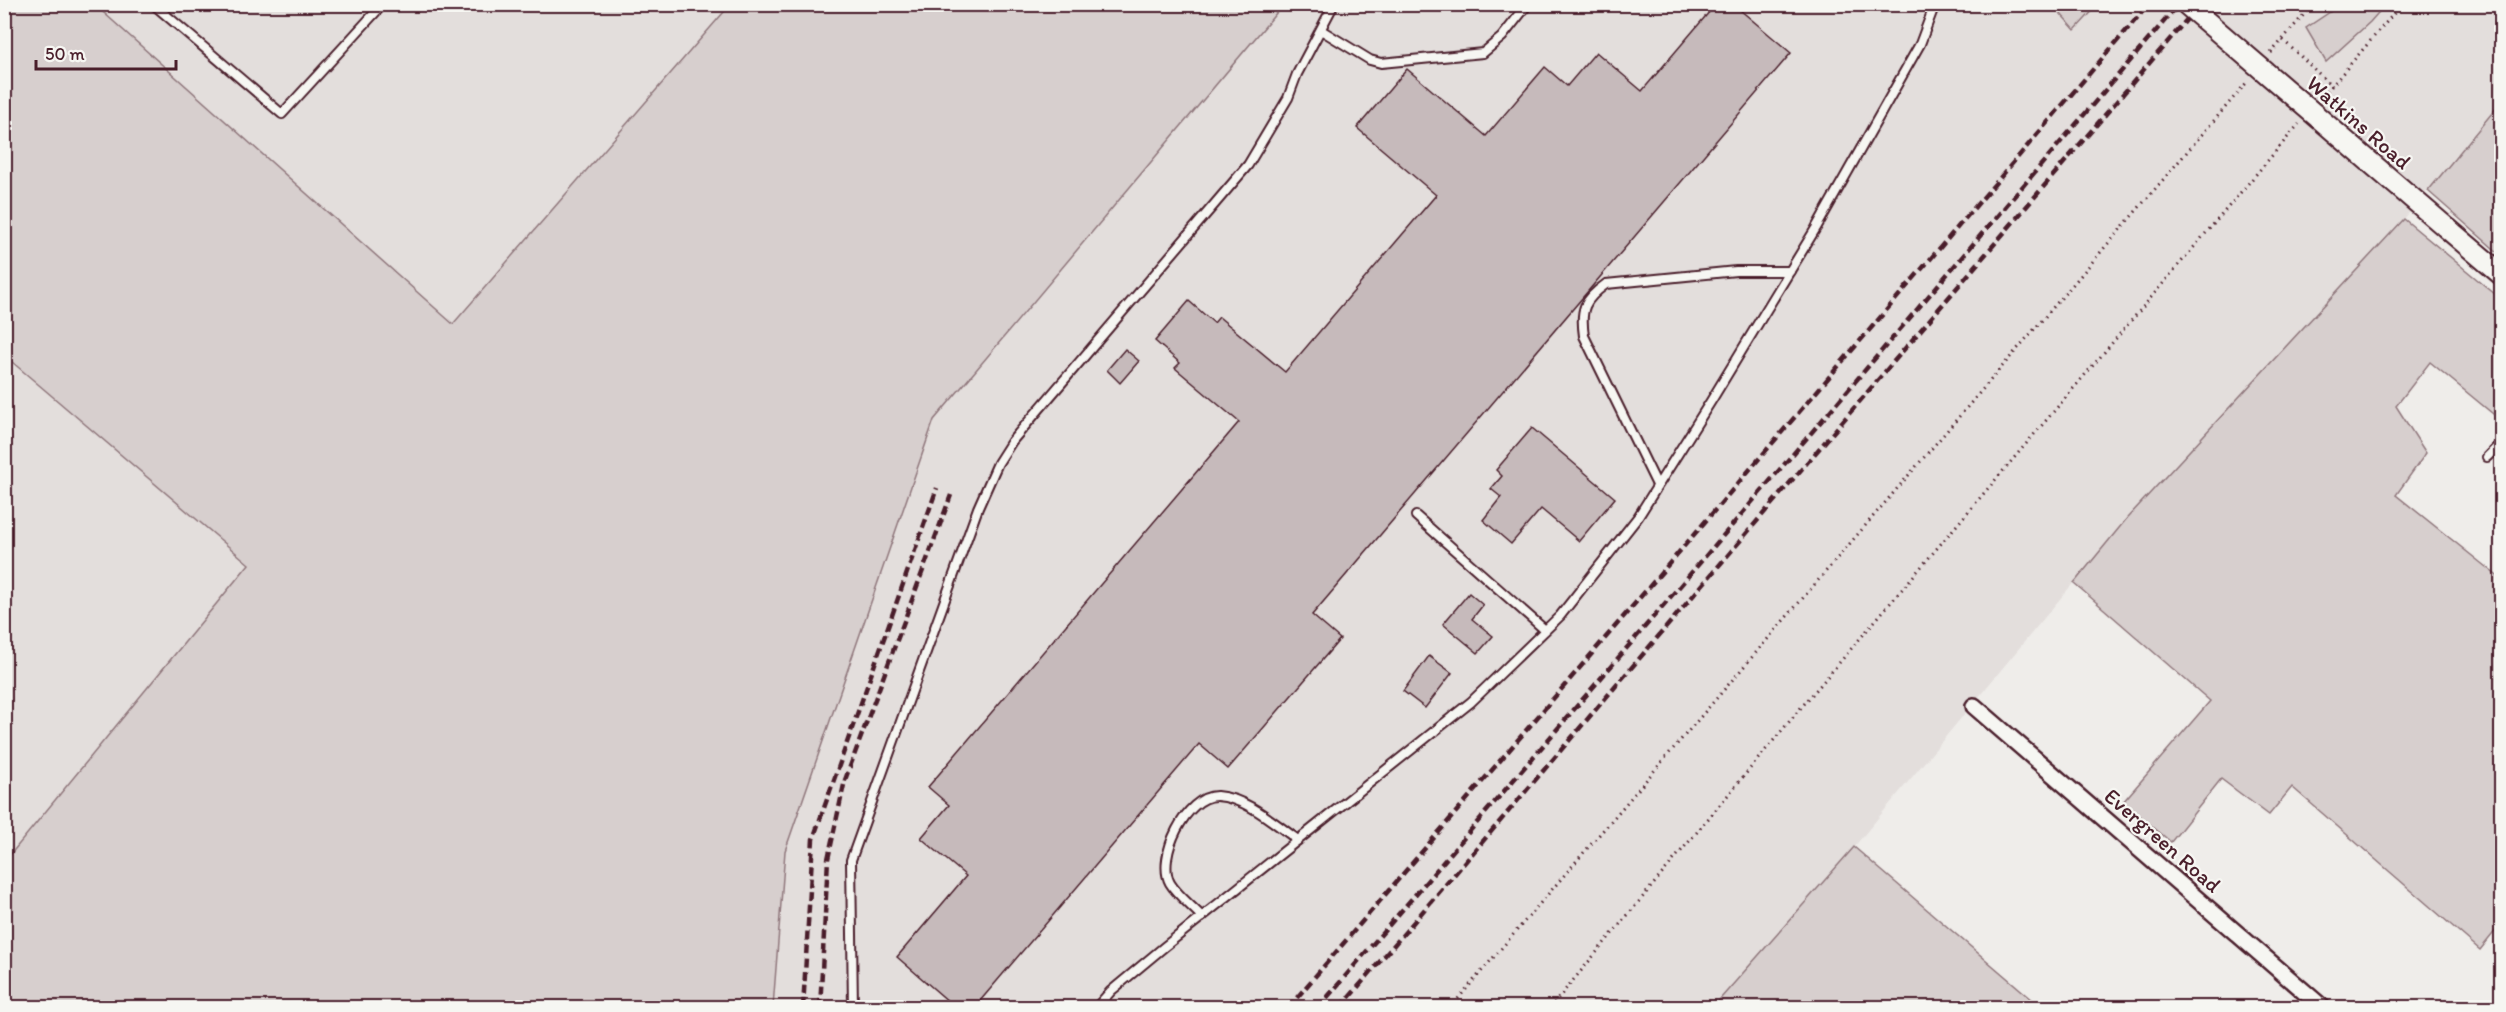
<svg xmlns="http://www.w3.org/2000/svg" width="2506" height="1012" viewBox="0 0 2506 1012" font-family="Itim,sans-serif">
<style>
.built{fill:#e3dedc}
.green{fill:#d7cfce;stroke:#90777c;stroke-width:1.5}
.building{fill:#c6babb;stroke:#4a1f2b;stroke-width:1.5}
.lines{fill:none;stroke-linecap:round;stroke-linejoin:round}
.service-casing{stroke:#4a1f2b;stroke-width:12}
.minor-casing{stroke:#4a1f2b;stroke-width:20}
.tertiary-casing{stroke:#4a1f2b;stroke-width:24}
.path{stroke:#4a1f2b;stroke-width:3;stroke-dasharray:1.5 4.5;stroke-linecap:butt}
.service{stroke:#f6f6f2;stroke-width:8}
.minor{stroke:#f6f6f2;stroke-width:15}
.tertiary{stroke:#f6f6f2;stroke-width:20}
.rail{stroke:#4a1f2b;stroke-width:4.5;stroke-dasharray:9 4.5;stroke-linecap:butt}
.tertiary-bridge-casing{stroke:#4a1f2b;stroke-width:24;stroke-linecap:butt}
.tertiary-bridge{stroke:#f6f6f2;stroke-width:20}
.labels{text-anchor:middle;stroke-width:4.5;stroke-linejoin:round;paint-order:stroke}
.street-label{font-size:22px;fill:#4a1f2b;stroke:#f6f6f2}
</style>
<rect width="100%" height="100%" fill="#efedea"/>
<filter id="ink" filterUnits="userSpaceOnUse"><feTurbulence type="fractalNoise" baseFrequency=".0167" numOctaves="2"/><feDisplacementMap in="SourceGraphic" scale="12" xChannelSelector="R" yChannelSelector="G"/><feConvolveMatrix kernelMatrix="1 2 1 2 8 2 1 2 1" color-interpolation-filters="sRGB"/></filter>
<g filter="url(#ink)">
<!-- built -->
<g class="built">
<path d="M2053,4L2075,30L2098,5H2501V102L2404,219L2128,517L1854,847L1713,1007L773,1008L785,851L934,420L1283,5Z"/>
<path d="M95,5H730L453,324Z"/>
<path d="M5,356L250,564L5,861Z"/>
</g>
<!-- green -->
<g class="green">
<path d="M5,4L95,5L453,324L730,5H1283L934,420L785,851L773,1007L5,1008V861L249,564L5,356Z"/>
<path d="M2342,4L2385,5L2370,22L2326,62L2306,28Z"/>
<path d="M2053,5H2098L2075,30Z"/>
<path d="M2501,102L2502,255H2501L2428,191Z"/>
<path d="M2404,219L2501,299L2502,414L2498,418L2430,362L2396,406L2426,453L2396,495L2501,579V924L2480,950L2292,787L2269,815L2221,779L2171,842L2123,802L2210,701L2074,583L2128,517Z"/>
<path d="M1854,847L2041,1007H1713Z"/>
</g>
<!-- building -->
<g class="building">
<path d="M1716,4H1733L1791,53L1312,615L1340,639L1228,769L1199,744L974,1008H956L897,957L966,876L921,838L949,805L928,787L1239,422L1175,368L1180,363L1155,341L1189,301L1214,323L1219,317L1285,372L1436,195L1357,128L1407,69L1486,136L1545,67L1567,86L1596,52L1642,91Z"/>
<path d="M1125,349L1139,361L1120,383L1107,370Z"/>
<path d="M1532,428L1615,498L1579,541L1541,509L1511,544L1483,520L1501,497L1491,489L1502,476L1496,470Z"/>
<path d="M1469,593L1483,605L1472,619L1493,636L1478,653L1443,624Z"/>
<path d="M1429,656L1452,673L1425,708L1403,691Z"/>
</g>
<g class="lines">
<defs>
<g id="service">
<path d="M153,4L282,114L383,4"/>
<path d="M1321,30L1370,60L1381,63L1483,53L1502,37L1528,4"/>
<path d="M2487,457L2502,442"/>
<path d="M1657,485L1584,336C1580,309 1584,300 1606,284L1736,271H1790"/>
<path d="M1416,516L1545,630"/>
<path d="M1202,917C1193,907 1177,895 1170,883C1156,858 1186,795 1217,796C1247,798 1275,824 1298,840"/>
<path d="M853,1008L851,860L978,508L998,463L1012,441L1248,165L1288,98L1297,74L1334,4"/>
<path d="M1096,1008L1111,991L1164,947L1471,702L1560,616L1638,517L1711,401L1816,228L1920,44L1935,4"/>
</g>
<path id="minor" d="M1974,706L2323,1008"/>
<path id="tertiary" d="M2448,229L2502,275"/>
</defs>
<!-- service casing -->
<use href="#service" class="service-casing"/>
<!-- minor casing -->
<use href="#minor" class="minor-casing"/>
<!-- tertiary casing -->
<use href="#tertiary" class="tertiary-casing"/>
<!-- path -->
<g class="path">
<path d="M2283,40L2332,86"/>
<path d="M2271,53L2313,4"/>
<path d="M2323,96L2402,4"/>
<path d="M1450,1008L2248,81"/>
<path d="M1550,1008L1799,710L2299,124"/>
</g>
<!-- service -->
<use href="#service" class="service"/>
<!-- minor -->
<use href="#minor" class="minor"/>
<!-- tertiary -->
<use href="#tertiary" class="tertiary"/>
<!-- rail -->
<g class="rail">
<path d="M803,1008L813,839L937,488"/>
<path d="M820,1008L828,859L845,780L951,495"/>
<path d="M939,1008L947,1000"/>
<path d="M955,1008V1007"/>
<path d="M1288,1008L2149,4"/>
<path d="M1318,1008L2179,4"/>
<path d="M1340,1008L2200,4"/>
</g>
<defs>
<path id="tertiary-bridge" d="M2186,4L2448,229"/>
</defs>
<!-- tertiary-bridge casing -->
<use href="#tertiary-bridge" class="tertiary-bridge-casing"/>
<!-- tertiary-bridge -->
<use href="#tertiary-bridge" class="tertiary-bridge"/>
</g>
</g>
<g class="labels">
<!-- street labels -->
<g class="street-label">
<text transform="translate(2359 122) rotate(41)" y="8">Watkins Road</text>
<text transform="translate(2163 840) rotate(41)" y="8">Evergreen Road</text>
</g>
</g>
<!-- margin -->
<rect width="2506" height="1012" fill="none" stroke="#f6f6f2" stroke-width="24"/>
<rect x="12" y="12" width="2482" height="988" fill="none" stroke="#4a1f2b" stroke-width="2" filter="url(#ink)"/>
<!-- scale -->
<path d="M36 60v9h140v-9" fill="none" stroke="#4a1f2b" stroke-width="3"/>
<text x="45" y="60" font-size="18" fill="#4a1f2b" stroke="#f6f6f2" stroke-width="4.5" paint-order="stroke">50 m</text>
</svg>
